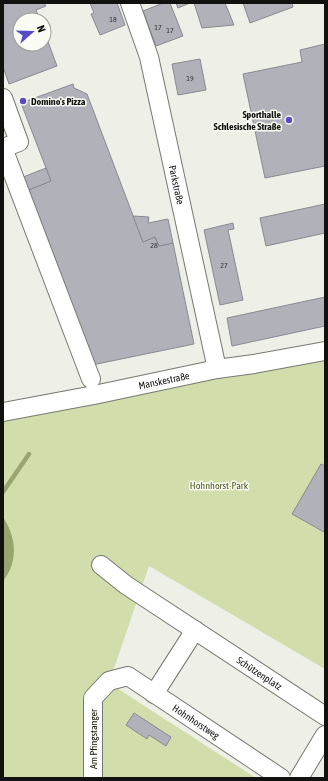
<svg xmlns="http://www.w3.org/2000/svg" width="328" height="781" viewBox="0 0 328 781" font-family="'Asap Condensed',sans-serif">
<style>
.green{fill:#d2ddac}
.water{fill:#99a470}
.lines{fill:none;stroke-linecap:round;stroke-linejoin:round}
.stream{stroke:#99a470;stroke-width:4.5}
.building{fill:#b0b1b9;stroke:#898a91}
.street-casing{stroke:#777971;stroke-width:20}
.street{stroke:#fff;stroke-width:18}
.poi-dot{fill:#574ac2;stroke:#fbfdf5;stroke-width:1.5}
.labels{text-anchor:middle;stroke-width:3;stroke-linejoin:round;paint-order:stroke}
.number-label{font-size:8px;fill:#393a3a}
.poi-label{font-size:10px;font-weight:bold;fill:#11120f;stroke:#fbfdf5;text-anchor:start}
.street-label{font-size:10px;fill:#11120f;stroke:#fbfdf5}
.park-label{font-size:10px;fill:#4c561b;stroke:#fbfdf5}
</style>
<rect width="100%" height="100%" fill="#eef0e8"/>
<!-- green -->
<path class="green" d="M325,355V669L149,566L109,683L256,778H3V418Z"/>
<!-- water -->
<path class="water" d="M3,517C16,537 19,561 3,581Z"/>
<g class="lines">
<!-- stream -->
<path class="stream" d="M3,492L29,454"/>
</g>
<!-- building -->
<g class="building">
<path d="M3,3H44L46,6L36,10L40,20H20V44H44V31L57,66L9,84L3,67Z"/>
<path d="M90,3H117L125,25L100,35L91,14L94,13Z"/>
<path d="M163,3H170L183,36L156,46L143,11Z"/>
<path d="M176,3H190L178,8Z"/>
<path d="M194,3H225L234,25L202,28Z"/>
<path d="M243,3H292L293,7L250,23Z"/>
<path d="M325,44V166L265,178L243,74L302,62L300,50Z"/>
<path d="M200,59L206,90L178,95L172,64Z"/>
<path d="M73,84L74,88L87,94L143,242L155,237L159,246L173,243L194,344L92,365L26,191L51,181L21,103Z"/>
<path d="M46,168L51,181L26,191L8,183Z"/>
<path d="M325,204V233L266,246L260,218Z"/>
<path d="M133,216L149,217L148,223L168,219L173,243L159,246L155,237L143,242Z"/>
<path d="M233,223L234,229L228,230L243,300L220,305L204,230Z"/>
<path d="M325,297V326L232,346L227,318Z"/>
<path d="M321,464L325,466V529L324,532L292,514Z"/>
<path d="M134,713L171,737L166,746L149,735L147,739L126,725Z"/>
</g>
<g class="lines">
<defs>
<g id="street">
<path id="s1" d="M130,3L149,57L217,369"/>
<path d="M3,98L19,142L3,148"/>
<path d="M3,148L91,379"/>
<path id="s2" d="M3,412L94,395L217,369L254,364L325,351"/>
<path id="s3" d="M101,565L126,585L325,716"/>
<path d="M154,694L195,630"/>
<path id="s4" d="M93,778V698L109,681L128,676L281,778"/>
<path d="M299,778L325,735"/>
</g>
</defs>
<!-- street casing -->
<use href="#street" class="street-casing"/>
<!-- street -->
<use href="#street" class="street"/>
</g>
<!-- markers -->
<g class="poi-dot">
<circle cx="23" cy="101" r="4"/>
<circle cx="289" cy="120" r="4"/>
</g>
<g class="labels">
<!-- number labels -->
<g class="number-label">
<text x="113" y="22">18</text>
<text x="158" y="30">17</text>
<text x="170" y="33">17</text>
<text x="190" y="81">19</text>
<text x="154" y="248">28</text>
<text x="224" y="268">27</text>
</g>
<!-- poi labels -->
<g class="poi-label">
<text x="31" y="105">Domino's Pizza</text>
<text x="281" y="118" text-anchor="end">Sporthalle<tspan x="281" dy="12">Schlesische Straße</tspan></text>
</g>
<!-- street labels -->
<g class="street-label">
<text dy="4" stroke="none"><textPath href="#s1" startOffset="188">Parkstraße</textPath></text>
<text dy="4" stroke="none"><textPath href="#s2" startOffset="164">Manskestraße</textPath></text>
<text dy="4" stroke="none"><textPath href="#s3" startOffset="192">Schützenplatz</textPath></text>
<text dy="4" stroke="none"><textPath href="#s4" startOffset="205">Hohnhorstweg</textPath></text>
<text transform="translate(93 739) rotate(-90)" y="4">Am Pfingstanger</text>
</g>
<!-- park labels -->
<g class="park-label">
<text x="219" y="489">Hohnhorst-Park</text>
</g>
</g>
<!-- border -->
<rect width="328" height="781" fill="none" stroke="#11120f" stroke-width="8"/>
<!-- north arrow -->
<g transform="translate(32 32) rotate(70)"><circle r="19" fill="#fbfdf5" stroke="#9d9f99"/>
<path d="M0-3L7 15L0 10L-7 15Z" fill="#574ac2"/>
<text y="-6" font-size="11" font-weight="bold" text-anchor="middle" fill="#11120f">N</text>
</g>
</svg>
